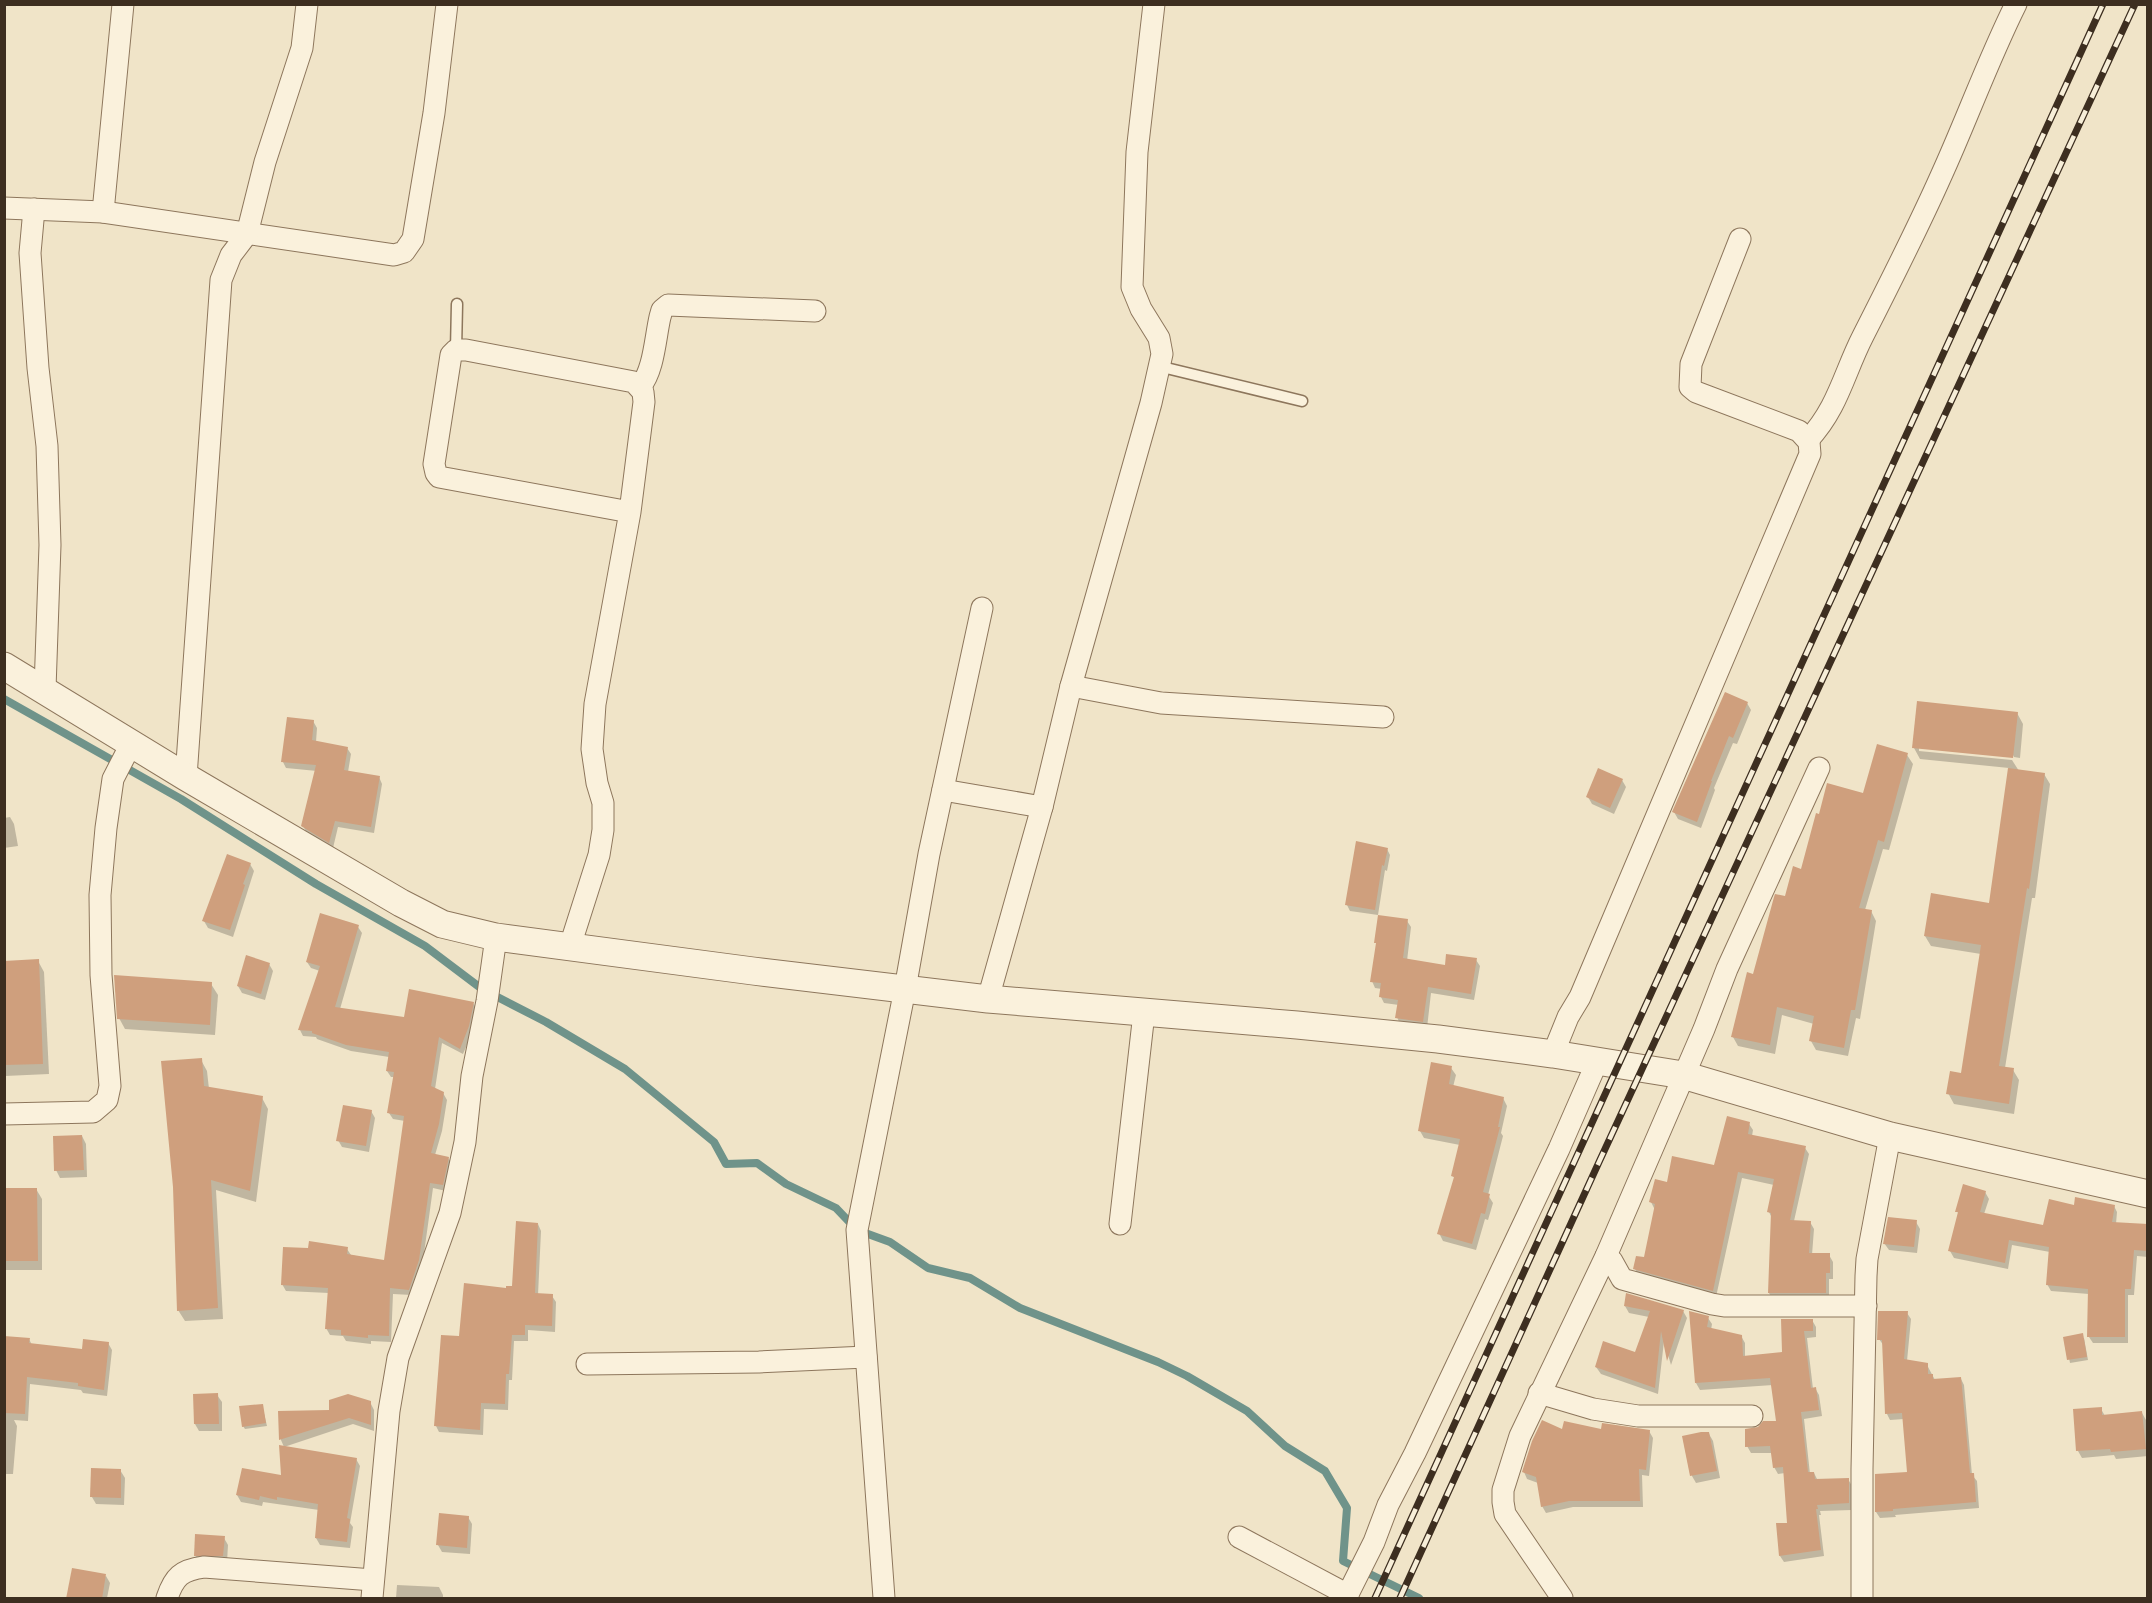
<svg xmlns="http://www.w3.org/2000/svg" width="2152" height="1603" viewBox="0 0 2152 1603" font-family="Merriweather,serif">
<style>
.shadow{fill:#0003}
.lines{fill:none;stroke-linecap:round;stroke-linejoin:round}
.stream{stroke:#6f938a;stroke-width:8}
.building{fill:#cf9f7d}
.service-casing{stroke:#8d765c;stroke-width:13}
.minor-casing{stroke:#8d765c;stroke-width:23}
.tertiary-casing{stroke:#8d765c;stroke-width:29}
.service{stroke:#faf1dc;stroke-width:10}
.minor{stroke:#faf1dc;stroke-width:21}
.tertiary{stroke:#faf1dc;stroke-width:27}
.rail-casing{stroke:#3d2e20;stroke-width:7}
.rail{stroke:#f7eed8;stroke-width:4.5;stroke-dasharray:14;stroke-linecap:butt}
</style>
<rect width="100%" height="100%" fill="#f0e4c8"/>
<!-- shadow -->
<g class="shadow">
<path d="M1747,703L1751,710L1737,744L1733,743L1714,788L1715,790L1701,828L1678,819L1674,812Z"/>
<path d="M2017,713L2023,724L2020,758L2014,757L2011,751L1919,748V751L2012,760L2019,771L2044,774L2050,784L2035,898H2032L2005,1068L2013,1070L2019,1080L2014,1114L1954,1104L1948,1093L1962,1075L1981,954L1931,946L1925,936L1991,905L2009,768L1920,759L1914,748Z"/>
<path d="M288,719L313,721L317,728L316,742L347,748L351,754L348,772L379,777L382,784L374,833L338,827L333,848L307,833L303,826L317,771L286,768L283,762Z"/>
<path d="M1907,755L1913,764L1889,850L1883,849L1865,910L1871,911L1876,921L1860,1019L1856,1018L1848,1056L1816,1050L1811,1041L1814,1024L1782,1015L1775,1054L1738,1046L1733,1037L1754,975L1786,898L1802,870L1864,795Z"/>
<path d="M1622,780L1626,787L1614,814L1592,804L1588,797Z"/>
<path d="M10,817L14,824L18,846L4,848V818Z"/>
<path d="M1387,849L1390,855L1387,871L1385,870L1378,915L1350,911L1347,905Z"/>
<path d="M250,864L254,871L233,937L208,928L204,921Z"/>
<path d="M1407,921L1411,927L1407,961L1446,966L1476,960L1480,966L1474,1000L1431,993L1427,1028L1400,1024L1397,1017L1399,1005L1384,1003L1381,997L1382,989L1375,988L1372,981Z"/>
<path d="M358,927L362,933L340,1009L405,1019L473,1003L477,1010L472,1033L463,1054L442,1043L435,1089L443,1093L447,1100L442,1131L435,1155L448,1158L452,1164L446,1191L433,1188L422,1268L412,1295L393,1294L391,1342L371,1341V1344L346,1341L343,1336L330,1335L326,1328L329,1293L286,1291L282,1284L347,1249L351,1255L385,1262L405,1121L393,1119L389,1113L394,1077H391L387,1071L389,1057L351,1051L317,1039L316,1037L303,1036L300,1030L320,971L311,968L307,962Z"/>
<path d="M38,961L44,972L49,1074L5,1076L4,962Z"/>
<path d="M269,964L273,971L265,1000L242,993L238,986Z"/>
<path d="M211,984L218,995L215,1035L125,1029L119,1018Z"/>
<path d="M201,1060L207,1071L209,1089L262,1098L268,1109L256,1202L216,1190L223,1319L185,1321L178,1310L174,1187Z"/>
<path d="M1451,1068L1456,1075L1453,1087L1503,1098L1507,1106L1501,1133L1503,1136L1488,1195L1493,1203L1488,1220L1485,1219L1476,1250L1443,1241L1439,1233L1455,1179L1453,1176L1460,1145L1424,1138L1420,1131Z"/>
<path d="M371,1111L375,1118L369,1152L342,1147L338,1140Z"/>
<path d="M1749,1124L1753,1130L1752,1136L1805,1148L1809,1154L1794,1221L1810,1222L1814,1229L1812,1255H1829L1833,1262V1279H1829V1300H1773L1769,1293L1772,1218L1769,1212L1774,1185L1742,1178L1716,1297L1639,1276L1635,1269L1645,1259L1655,1210L1651,1202L1668,1183L1715,1167Z"/>
<path d="M82,1136L86,1144L87,1177L60,1178L56,1170Z"/>
<path d="M4,1189H36L42,1199V1270H4Z"/>
<path d="M1985,1192L1989,1199L1984,1214L2044,1227L2075,1206H2114L2117,1212L2116,1224L2148,1226V1257L2137,1256L2134,1295H2128V1343H2093L2089,1337V1294L2051,1291L2047,1284L2050,1252L2012,1245L2008,1269L1954,1258L1950,1251L1959,1215L1957,1211Z"/>
<path d="M1916,1222L1920,1229L1917,1253L1889,1250L1884,1243Z"/>
<path d="M538,1224L541,1231L538,1295L552,1296L556,1302L555,1332L528,1330V1341H514L512,1380H509L508,1410L484,1409L483,1435L439,1432L436,1426L460,1338L507,1290L513,1288Z"/>
<path d="M1625,1306L1683,1311L1687,1318L1671,1365L1664,1341L1658,1394L1601,1374L1596,1367L1636,1354L1649,1317L1629,1313Z"/>
<path d="M1691,1313L1708,1318L1712,1324L1711,1330L1741,1336L1745,1343V1357L1784,1353L1812,1320L1816,1327V1337L1807,1338L1813,1389L1815,1388L1819,1395L1822,1416L1804,1419L1810,1474L1814,1473L1818,1481L1848,1479L1852,1486V1510L1820,1511L1821,1515H1819L1824,1556L1784,1562L1780,1556L1788,1524L1785,1473L1778,1474L1774,1467L1772,1453H1751L1747,1446L1778,1422L1773,1385L1700,1390L1696,1383Z"/>
<path d="M1907,1313L1911,1319L1907,1361L1927,1365L1935,1380L1961,1379L1964,1385L1972,1475L1977,1481L1979,1508L1895,1515L1896,1517L1880,1518L1876,1512V1476L1908,1473L1904,1419L1890,1420L1887,1414L1884,1346L1879,1339Z"/>
<path d="M4,1338L29,1339L32,1345L83,1350L108,1343L112,1350L107,1396L83,1393L81,1390L30,1384L28,1421L14,1420L17,1426L13,1474H4Z"/>
<path d="M2065,1338H2084L2088,1360L2070,1363Z"/>
<path d="M195,1395H217L222,1402V1431H199L195,1424Z"/>
<path d="M370,1402L374,1410V1431L353,1424L284,1447L281,1440L279,1413L331,1411Z"/>
<path d="M262,1405L267,1426L245,1429L243,1426Z"/>
<path d="M2101,1409L2105,1416L2142,1413L2146,1420L2148,1456L2116,1459L2114,1455L2082,1458L2078,1451Z"/>
<path d="M1602,1431H1649L1653,1438L1649,1476L1642,1475L1643,1507H1573L1546,1513L1542,1506L1538,1483L1527,1479L1524,1472Z"/>
<path d="M1709,1434L1713,1441L1720,1478L1696,1483L1692,1476L1684,1437Z"/>
<path d="M356,1459L360,1466L350,1523L353,1527L350,1548L320,1545L316,1538L319,1510L263,1502L262,1506L241,1502L237,1495L282,1477Z"/>
<path d="M120,1470L125,1478L124,1505L96,1504L92,1497Z"/>
<path d="M468,1517L472,1524L470,1554L442,1552L438,1545Z"/>
<path d="M224,1538L228,1545L227,1562L199,1563L195,1555Z"/>
<path d="M106,1576L110,1583L107,1598H68Z"/>
<path d="M397,1585L439,1587L443,1595V1598H396Z"/>
</g>
<g class="lines">
<!-- stream -->
<path class="stream" d="M4,699L181,799L316,884L425,946L482,989L546,1022L625,1069L714,1142L726,1164L757,1163L786,1184L836,1208L857,1230L890,1242L928,1268L970,1278L1020,1308L1158,1362L1187,1376L1247,1411L1285,1446L1325,1471L1347,1508L1343,1561L1419,1598"/>
</g>
<!-- building -->
<g class="building">
<path d="M1725,692L1748,702L1733,738L1729,736L1711,781H1712L1697,822L1672,812Z"/>
<path d="M1917,701L2018,712L2013,758L1912,748Z"/>
<path d="M287,717L314,720L312,740L348,747L344,770L380,776L371,827L335,821L329,843L301,826L316,765L281,762Z"/>
<path d="M1877,744L1908,753L1884,842L1878,840L1859,908L1872,910L1855,1010H1851L1844,1048L1809,1041L1814,1016L1777,1007L1770,1045L1731,1037L1747,972L1753,974L1774,897L1775,894L1785,896L1793,866L1801,869L1816,813L1819,814L1827,783L1863,793Z"/>
<path d="M1598,768L1623,779L1610,808L1586,797Z"/>
<path d="M2008,768L2045,773L2029,889L2027,888L1999,1066L2014,1068L2009,1104L1946,1094L1950,1071L1961,1073L1981,945L1924,936L1931,893L1989,903Z"/>
<path d="M1356,841L1388,848L1384,866L1382,865L1375,910L1345,905Z"/>
<path d="M227,854L251,863L243,884L245,885L230,930L202,921Z"/>
<path d="M320,913L359,925L335,1007L404,1017L409,989L474,1002L469,1026L460,1049L439,1037L431,1086L444,1092L439,1124L431,1153L449,1157L443,1185L430,1183L419,1260L409,1290L390,1288L389,1336L368,1335V1338L341,1335V1330L325,1329L328,1288L281,1285L283,1247L308,1248L309,1241L348,1247L347,1254L384,1260L404,1116L387,1113L394,1072L386,1071L389,1052L346,1045L312,1033V1031L298,1030L320,966L306,962Z"/>
<path d="M1378,915L1408,919L1403,958L1445,965L1446,954L1477,958L1471,994L1428,987L1423,1022L1395,1018L1398,1000L1379,997L1381,983L1370,982L1376,943H1374Z"/>
<path d="M246,955L270,963L261,994L237,986Z"/>
<path d="M39,959L43,1064L4,1065V961Z"/>
<path d="M114,975L212,982L210,1025L117,1019Z"/>
<path d="M202,1058L204,1086L263,1096L250,1191L211,1180L218,1308L177,1311L173,1187L161,1061Z"/>
<path d="M1431,1062L1452,1066L1449,1084L1504,1097L1498,1127H1500L1483,1192L1490,1194L1485,1214L1481,1213L1472,1244L1437,1234L1454,1177L1451,1176L1460,1139L1418,1131Z"/>
<path d="M343,1105L372,1110L366,1146L336,1141Z"/>
<path d="M1727,1116L1750,1122L1748,1134L1806,1146L1790,1220L1811,1221L1809,1253H1830V1273H1826V1293H1768L1771,1213L1767,1212L1774,1179L1738,1172L1713,1291L1633,1269L1636,1256L1644,1257L1655,1204L1649,1202L1655,1179L1667,1182L1672,1156L1714,1165Z"/>
<path d="M82,1135L84,1170L54,1171L53,1136Z"/>
<path d="M1963,1184L1986,1191L1980,1212L2043,1225L2049,1199L2074,1205L2075,1197L2115,1205L2112,1222L2148,1224V1251L2134,1250L2131,1289H2125V1337H2087L2088,1289L2046,1285L2049,1247L2009,1240L2005,1263L1948,1251L1958,1212H1955Z"/>
<path d="M4,1188H37L38,1261H4Z"/>
<path d="M1888,1217L1917,1220L1914,1247L1883,1244Z"/>
<path d="M516,1221L538,1223L535,1293L553,1294L552,1326L525,1325V1335H512L509,1374H506L505,1404L481,1403L480,1430L434,1426L441,1335L459,1336L464,1283L506,1288V1286H512Z"/>
<path d="M1626,1293L1684,1310L1667,1361L1661,1331L1655,1388L1595,1367L1603,1341L1635,1352L1650,1311L1624,1306Z"/>
<path d="M1689,1311L1709,1316L1707,1327L1742,1335L1743,1356L1782,1352L1781,1319H1813V1331H1804L1811,1388L1816,1387L1819,1410L1801,1412L1808,1472H1814L1815,1479L1849,1478V1503L1817,1505L1818,1509H1816L1821,1550L1779,1556L1776,1523H1787L1783,1467L1773,1468L1770,1446L1745,1447V1429L1758,1427L1763,1421H1776L1770,1378L1695,1383Z"/>
<path d="M1878,1311H1908L1904,1359L1928,1363V1374H1933V1379L1961,1377L1970,1473H1974L1976,1502L1893,1509V1511L1875,1512V1474L1907,1472L1902,1413L1885,1414L1882,1340H1877Z"/>
<path d="M2083,1333L2087,1357L2067,1360L2063,1337Z"/>
<path d="M4,1336L30,1338L29,1343L82,1349L83,1339L109,1342L104,1390L78,1386V1383L27,1377L25,1414L4,1413Z"/>
<path d="M218,1393L219,1424H194L193,1394Z"/>
<path d="M348,1394L371,1401V1425L349,1418L279,1440L278,1411L329,1410V1400Z"/>
<path d="M263,1404L266,1423L242,1427L239,1406Z"/>
<path d="M2102,1407V1415L2142,1411L2146,1449L2111,1452L2110,1449L2076,1451L2073,1409Z"/>
<path d="M1542,1420L1562,1429L1564,1421L1601,1429L1602,1423L1650,1430L1646,1470L1639,1469L1640,1501H1569L1541,1507L1536,1477L1522,1472L1532,1441Z"/>
<path d="M1701,1432H1709L1717,1471L1690,1476L1682,1436Z"/>
<path d="M279,1445L357,1458L347,1518L350,1519L347,1542L315,1538L318,1504L277,1497V1500L260,1496L259,1500L236,1495L242,1468L281,1475Z"/>
<path d="M91,1468L121,1469V1498L90,1497Z"/>
<path d="M439,1513L469,1516L467,1548L436,1545Z"/>
<path d="M195,1534L225,1536L223,1556H194Z"/>
<path d="M72,1568L106,1574L102,1599H66Z"/>
</g>
<g class="lines">
<defs>
<g id="service">
<path d="M456,350L457,304"/>
<path d="M1158,366L1302,401"/>
</g>
<g id="minor">
<path d="M4,208L103,212L394,255L404,252L413,239L434,113L447,4"/>
<path d="M34,209L30,253L38,368L47,446L50,545L45,689"/>
<path d="M103,212L123,4"/>
<path d="M640,387C654,370 655,339 660,317L662,310L668,305L815,311"/>
<path d="M1808,440C1838,408 1844,373 1863,336C1890,283 1917,230 1941,176C1967,119 1988,60 2016,4"/>
<path d="M1071,686L1161,703L1383,717"/>
<path d="M186,777L221,280L231,255L247,234L265,162L302,48L307,4"/>
<path d="M943,790L1042,807"/>
<path d="M570,946L599,855L603,830V803L597,783L592,749L595,704L630,512L644,402L643,392L634,382L466,350H456L451,355L434,464L436,473L439,477L630,512"/>
<path d="M988,999L1042,807L1071,686L1151,403L1162,354L1159,338L1141,309L1132,287L1137,152L1154,4"/>
<path d="M1553,1054L1568,1017L1580,997L1810,454L1809,442L1799,431L1696,392L1690,387L1691,364L1740,239"/>
<path d="M4,1114L93,1112L107,1100L110,1086L101,975L100,895L106,828L113,779L131,744"/>
<path d="M1120,1224L1144,1013"/>
<path d="M1606,1256L1612,1261L1622,1279L1712,1304L1724,1306H1866"/>
<path d="M587,1364L759,1362L866,1357"/>
<path d="M1539,1393L1593,1409L1638,1416H1752"/>
<path d="M1239,1537L1348,1595"/>
<path d="M167,1598C174,1577 181,1570 204,1567L373,1580"/>
<path d="M372,1598L389,1411L398,1358L450,1213L465,1142L472,1076L487,1001L496,937"/>
<path d="M884,1598L857,1230L905,989L929,854L982,608"/>
<path d="M1346,1598L1374,1542L1388,1505L1415,1453L1559,1149L1597,1062"/>
<path d="M1562,1598L1505,1514L1503,1502V1490L1520,1436L1606,1256L1704,1029L1727,969L1819,768"/>
<path d="M1862,1598V1469L1866,1276L1867,1259L1890,1136"/>
</g>
<path id="tertiary" d="M4,666L186,777L401,903L442,924L496,937L753,971L988,999L1297,1025L1438,1039L1553,1054L1683,1075L1890,1136L2148,1194"/>
</defs>
<!-- service casing -->
<use href="#service" class="service-casing"/>
<!-- minor casing -->
<use href="#minor" class="minor-casing"/>
<!-- tertiary casing -->
<use href="#tertiary" class="tertiary-casing"/>
<!-- service -->
<use href="#service" class="service"/>
<!-- minor -->
<use href="#minor" class="minor"/>
<!-- tertiary -->
<use href="#tertiary" class="tertiary"/>
<defs>
<g id="rail">
<path d="M1375,1598L2103,4"/>
<path d="M1400,1598L1599,1162L2135,4"/>
</g>
</defs>
<!-- rail casing -->
<use href="#rail" class="rail-casing"/>
<!-- rail -->
<use href="#rail" class="rail"/>
</g>
<!-- border -->
<rect width="2152" height="1603" fill="none" stroke="#3d2e20" stroke-width="12"/>
</svg>
